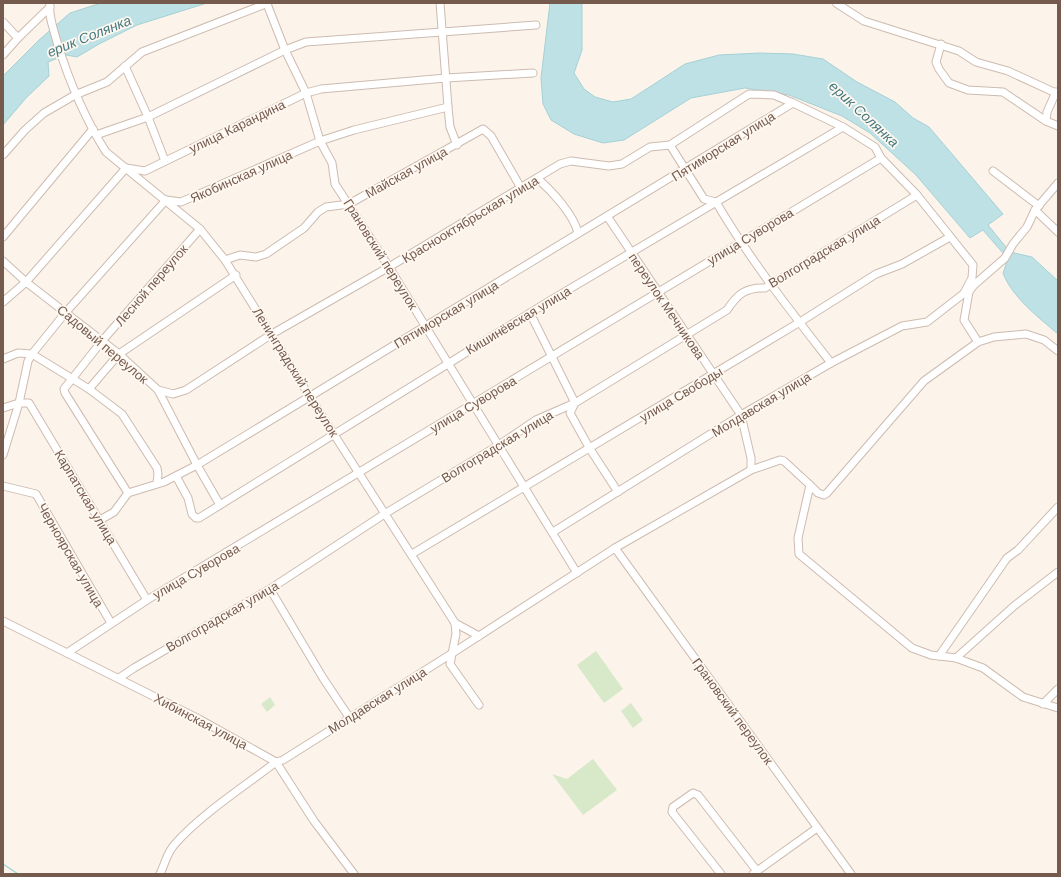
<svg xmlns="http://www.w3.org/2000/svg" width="1061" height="877" viewBox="0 0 1061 877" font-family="'DM Sans',sans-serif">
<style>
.green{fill:#d7e9c8}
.water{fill:#bee1e5;stroke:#a5d1d6}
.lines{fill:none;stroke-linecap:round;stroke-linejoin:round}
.stream{stroke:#a5d1d6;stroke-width:1.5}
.minor-casing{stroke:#cdbbb0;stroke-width:9}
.minor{stroke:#fff;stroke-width:7}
.labels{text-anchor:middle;stroke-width:3.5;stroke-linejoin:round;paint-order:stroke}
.street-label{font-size:13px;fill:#755a4e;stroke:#fef8f0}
.water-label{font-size:14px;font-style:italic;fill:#457980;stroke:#fef8f0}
</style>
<rect width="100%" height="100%" fill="#fcf4ea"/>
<!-- green -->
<g class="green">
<path d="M596,651L623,689L604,703L577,665Z"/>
<path d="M270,697L275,705L267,712L261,704Z"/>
<path d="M631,703L643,720L633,728L621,711Z"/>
<path d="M593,759L617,790L583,815L552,774L567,779Z"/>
</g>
<!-- water -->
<g class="water">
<path d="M101,3H207L137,25L99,44L77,57L66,55L48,62L49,76L26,98L3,125V76L39,40L70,13Z"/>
<path d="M550,3H582V50L574,73L584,89L595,97L613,102L631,99L685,64L719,55L759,53L793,54L823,59L857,82L895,102L913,118L929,127L1003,214L988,225L1010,252L1032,257L1058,281V334C1038,317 1012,297 1003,273L1008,259L983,230L970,238L916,175L870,133L842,116L789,95L745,88L691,98L624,140L603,143L574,134L551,120L543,104L541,78Z"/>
</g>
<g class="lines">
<!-- stream -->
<path class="stream" d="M3,864L18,874"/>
<defs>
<g id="minor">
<path d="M50,3C48,16 54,30 57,42C69,81 84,117 106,152L200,229L225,260L310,397L455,623L456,634L450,664L479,705"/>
<path d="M440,3L448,107L450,127L457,145"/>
<path d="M836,3L864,21L959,51L976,62L1008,71L1058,94"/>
<path d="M267,4L285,50L306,93L320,141L332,163L335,184L389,267L577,573"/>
<path d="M3,22L18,38"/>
<path d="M941,44L936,62L939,69L949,83L968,90L1003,92L1046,121L1058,126"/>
<path d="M3,55L18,38L50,7"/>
<path d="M125,66L148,117L165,161"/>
<path d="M1046,121L1047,112L1056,92"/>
<path d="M96,135L148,117L285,50L306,42L536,25"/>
<path d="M670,145L704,199L716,202C750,260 790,310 831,363"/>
<path d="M3,155L25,130L44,113L75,95L107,82L142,52L268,3"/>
<path d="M993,171L1039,206"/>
<path d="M538,179C552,191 574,215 578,233"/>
<path d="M166,200L181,202L320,141L354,130L448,107"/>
<path d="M1035,210L1058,232"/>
<path d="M3,237L93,129"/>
<path d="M225,260L240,255L256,257L266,254L304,228L318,212L326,207L349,204L483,129L491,136L521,188"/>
<path d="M3,261L26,282L119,354L158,390L197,465L220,505"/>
<path d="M3,302L26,282L126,168L145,171L306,93L321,89L446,78L533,73"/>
<path d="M530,313L575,403L570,413L590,449L618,492"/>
<path d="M978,342L964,320L969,292L974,285L1005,258L1013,244L1027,227L1035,210L1058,183"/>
<path d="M3,359L18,353L32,354L89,389L122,414L157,468L158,474L157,483"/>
<path d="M89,389L119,354L236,275"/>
<path d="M158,390L173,394L186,390L272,334L389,267L560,164L571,161L609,166L622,164L650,147L670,145L749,94L774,95L793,103L843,127L875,147L881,158L917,195L973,265L972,278L964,293"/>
<path d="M3,408L19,403H29L147,600"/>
<path d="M3,455L19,403L28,361L32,354L66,312L166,200"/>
<path d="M751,470L780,460L784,461L810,485L798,538L799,554L912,648L931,655L956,658L983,668L1023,697L1058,708"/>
<path d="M176,476L188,498L192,514L196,518H199L551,300L843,127"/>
<path d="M810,485L818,493L824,495L827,493L924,381L978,342L994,337L1026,334L1044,340L1058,351"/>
<path d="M3,486L36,494L111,623"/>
<path d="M128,493L65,393L64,389L102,341L200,229"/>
<path d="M100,520L114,512L128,493L164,482L197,465L793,103"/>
<path d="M553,532L741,415L831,363L902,326L927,322L967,291"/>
<path d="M615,548L851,874"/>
<path d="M412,554L800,322L876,274L902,264L950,237"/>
<path d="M270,589L323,678L349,717"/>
<path d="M3,621L199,719L276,762L314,821L354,874"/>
<path d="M455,623L479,636"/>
<path d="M67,653L147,600L881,158"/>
<path d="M939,656L1007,558L1018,550L1058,507"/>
<path d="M956,658L1014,606L1058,572"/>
<path d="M119,678L134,668L270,589L386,513L499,445L536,420L575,403L727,310C737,295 745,287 765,288L917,195"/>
<path d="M1043,704L1058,689"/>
<path d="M757,871L817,828"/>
<path d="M160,874C165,864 167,852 175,844C200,815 245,786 276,762L283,760L451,654L615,548L751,470V458L741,415L607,216"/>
<path d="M721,874L672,812L673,807L693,793L698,795L757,871L753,874"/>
</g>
</defs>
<!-- minor casing -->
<use href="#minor" class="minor-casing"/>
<!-- minor -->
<use href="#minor" class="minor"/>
</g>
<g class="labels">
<!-- street labels -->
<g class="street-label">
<text transform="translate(237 126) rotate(-26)" y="5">улица Карандина</text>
<text transform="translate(723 146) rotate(-32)" y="5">Пятиморская улица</text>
<text transform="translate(406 172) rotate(-29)" y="5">Майская улица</text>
<text transform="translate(241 176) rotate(-24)" y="5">Якобинская улица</text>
<text transform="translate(470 219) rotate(-31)" y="5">Краснооктябрьская улица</text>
<text transform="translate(750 236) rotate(-31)" y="5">улица Суворова</text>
<text transform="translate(824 251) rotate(-31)" y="5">Волгоградская улица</text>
<text transform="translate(381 254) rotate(58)" y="5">Грановский переулок</text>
<text transform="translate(151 285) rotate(-49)" y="5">Лесной переулок</text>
<text transform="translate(667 306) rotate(56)" y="5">переулок Мечникова</text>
<text transform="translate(446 314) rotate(-31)" y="5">Пятиморская улица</text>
<text transform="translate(518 320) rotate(-31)" y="5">Кишинёвская улица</text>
<text transform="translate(103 344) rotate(40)" y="5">Садовый переулок</text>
<text transform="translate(296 372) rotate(58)" y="5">Ленинградский переулок</text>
<text transform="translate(681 394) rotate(-31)" y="5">улица Свободы</text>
<text transform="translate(473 404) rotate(-31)" y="5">улица Суворова</text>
<text transform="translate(761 404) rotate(-31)" y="5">Молдавская улица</text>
<text transform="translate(497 446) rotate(-31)" y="5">Волгоградская улица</text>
<text transform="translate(86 497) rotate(59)" y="5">Карпатская улица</text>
<text transform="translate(71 555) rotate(60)" y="5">Черноярская улица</text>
<text transform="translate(196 571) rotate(-30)" y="5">улица Суворова</text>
<text transform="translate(222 616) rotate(-30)" y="5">Волгоградская улица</text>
<text transform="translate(377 700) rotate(-32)" y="5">Молдавская улица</text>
<text transform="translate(733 711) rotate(54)" y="5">Грановский переулок</text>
<text transform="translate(201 721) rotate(28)" y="5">Хибинская улица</text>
</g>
<!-- water labels -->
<g class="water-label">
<text transform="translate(89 36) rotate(-22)" y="5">ерик Солянка</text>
<text transform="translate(864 114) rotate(43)" y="5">ерик Солянка</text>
</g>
</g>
<!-- border -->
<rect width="1061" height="877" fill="none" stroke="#755a4e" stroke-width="8"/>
</svg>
